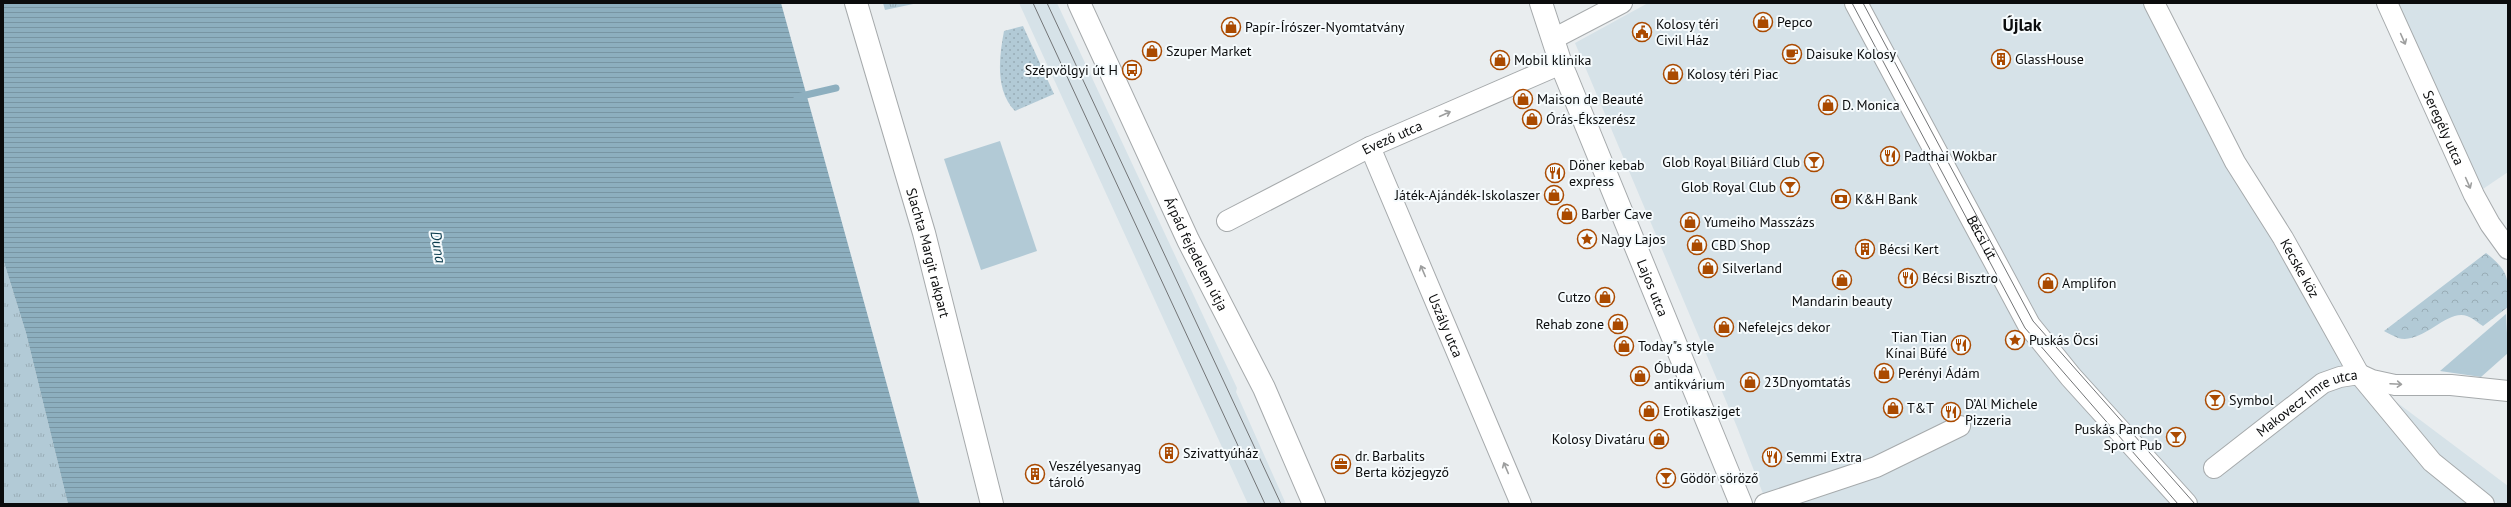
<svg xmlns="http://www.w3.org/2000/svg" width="2511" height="507" viewBox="0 0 2511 507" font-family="'PT Sans',sans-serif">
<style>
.built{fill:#d6e2e8}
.grass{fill:url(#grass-dots)}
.forest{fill:url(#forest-crowns)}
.park{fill:url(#park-tufts)}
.garden{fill:#b2cad6}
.water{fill:url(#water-rules)}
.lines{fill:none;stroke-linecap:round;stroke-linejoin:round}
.stream{stroke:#8dafbf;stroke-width:7}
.minor-casing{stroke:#a6aaac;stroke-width:22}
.tertiary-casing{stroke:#a6aaac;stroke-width:24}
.secondary-casing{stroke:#a6aaac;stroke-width:24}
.minor{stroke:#fff;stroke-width:20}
.tertiary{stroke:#fff;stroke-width:22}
.secondary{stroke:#fff;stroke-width:22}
.tram{stroke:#737577;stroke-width:1}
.oneway{stroke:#9d9e9e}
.labels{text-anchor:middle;stroke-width:4;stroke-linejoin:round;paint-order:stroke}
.poi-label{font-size:14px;fill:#0b0c0d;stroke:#f6fbfd;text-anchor:start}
.street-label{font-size:14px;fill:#0b0c0d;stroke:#f6fbfd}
.water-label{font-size:15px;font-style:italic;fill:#0a3b4d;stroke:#f6fbfd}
.district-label{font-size:18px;font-weight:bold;fill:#0b0c0d;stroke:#f6fbfd}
</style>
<defs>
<pattern id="grass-dots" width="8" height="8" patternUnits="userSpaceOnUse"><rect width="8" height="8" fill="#b2cad6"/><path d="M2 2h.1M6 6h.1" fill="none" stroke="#98acb6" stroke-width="1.8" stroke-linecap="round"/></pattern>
<pattern id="forest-crowns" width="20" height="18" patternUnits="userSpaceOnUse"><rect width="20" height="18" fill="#b2cad6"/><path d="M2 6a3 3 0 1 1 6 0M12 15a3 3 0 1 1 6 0" fill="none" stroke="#98acb6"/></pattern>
<pattern id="park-tufts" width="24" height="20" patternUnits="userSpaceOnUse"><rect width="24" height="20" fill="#b2cad6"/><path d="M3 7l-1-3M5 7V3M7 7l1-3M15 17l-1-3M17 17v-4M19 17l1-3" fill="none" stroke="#98acb6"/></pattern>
<pattern id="water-rules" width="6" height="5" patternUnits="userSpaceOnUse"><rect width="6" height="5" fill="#8dafbf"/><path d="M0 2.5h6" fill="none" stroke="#7895a3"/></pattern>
</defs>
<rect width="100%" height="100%" fill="#e9edef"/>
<!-- built -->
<g class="built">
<path d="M1019,3H1057L1237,388L1236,392L1286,504H1248Z"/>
<path d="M1648,3H2150L2359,374L2508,486V504H1767L1737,427L1575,43Z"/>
<path d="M2387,3H2508V172L2474,195Z"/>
</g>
<!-- grass -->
<path class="grass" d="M1023,26L1054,94L1015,111C995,90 999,58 1004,31Z"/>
<!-- forest -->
<path class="forest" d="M2486,253C2510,272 2508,278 2508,307L2483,326C2478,323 2473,318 2467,316C2446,309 2423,345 2398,338C2393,336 2388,333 2384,331Z"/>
<!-- park -->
<g class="park">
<path d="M883,3H918L885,10Z"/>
<path d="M3,259L26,333L68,504H3Z"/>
</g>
<!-- garden -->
<g class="garden">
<path d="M1000,141L1037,251L981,270L944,159Z"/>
<path d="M2506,314L2508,353L2481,377L2440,371Z"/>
</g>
<!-- water -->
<path class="water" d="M3,3H781L920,504H68L26,333L3,259Z"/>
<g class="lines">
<!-- stream -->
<path class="stream" d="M797,97L836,88"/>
<defs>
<g id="minor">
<path id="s1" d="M2154,3L2235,162L2283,238L2359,374L2432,462L2484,504"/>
<path id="s2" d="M2387,3L2474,195L2490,224L2508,249"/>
<path d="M1553,39L1622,3"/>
<path id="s3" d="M1370,147L1521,504"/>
<path id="s4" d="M1227,221L1370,147L1561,64"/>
<path id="s5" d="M2214,468L2323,383L2340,377L2359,374L2372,380L2395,385H2451L2508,391"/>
<path d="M1765,504L1876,467L1960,426"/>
</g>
<g id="tertiary">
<path id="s6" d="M1079,3L1188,240L1264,388L1314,504"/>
<path id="s7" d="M1856,3L2029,325L2071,377L2186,504"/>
</g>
<g id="secondary">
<path id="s8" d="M856,3L924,233L992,504"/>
<path id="s9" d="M1541,3L1561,64L1741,504"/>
</g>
</defs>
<!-- minor casing -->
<use href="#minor" class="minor-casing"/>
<!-- tertiary casing -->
<use href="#tertiary" class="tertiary-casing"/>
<!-- secondary casing -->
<use href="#secondary" class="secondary-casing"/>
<!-- minor -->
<use href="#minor" class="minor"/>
<!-- tertiary -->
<use href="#tertiary" class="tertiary"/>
<!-- secondary -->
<use href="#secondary" class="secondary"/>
<!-- tram -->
<g class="tram">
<path d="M1033,3L1265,504"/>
<path d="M1047,3L1281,504"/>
<path d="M1852,3L2025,328L2178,504"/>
<path d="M1863,3L2033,321L2195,504"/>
</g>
</g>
<!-- one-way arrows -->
<defs><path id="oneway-shaft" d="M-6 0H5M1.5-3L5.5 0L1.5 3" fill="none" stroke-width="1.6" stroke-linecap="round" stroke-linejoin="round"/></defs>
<g class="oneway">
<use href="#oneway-shaft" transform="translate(2403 39) rotate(66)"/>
<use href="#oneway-shaft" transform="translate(1445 114) rotate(-24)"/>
<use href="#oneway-shaft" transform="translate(2468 183) rotate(66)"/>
<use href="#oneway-shaft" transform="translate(1423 271) rotate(-113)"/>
<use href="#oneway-shaft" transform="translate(2396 384) rotate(3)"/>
<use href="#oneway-shaft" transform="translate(1506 468) rotate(-113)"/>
</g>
<!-- icons -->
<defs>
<symbol id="shop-ring" viewBox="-11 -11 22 22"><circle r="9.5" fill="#f6fbfd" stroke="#aa4a00" stroke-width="1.5"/><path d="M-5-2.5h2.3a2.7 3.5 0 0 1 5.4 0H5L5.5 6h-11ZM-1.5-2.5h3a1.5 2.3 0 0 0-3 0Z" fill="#aa4a00"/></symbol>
<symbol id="civic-ring" viewBox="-11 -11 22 22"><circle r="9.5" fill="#f6fbfd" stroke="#aa4a00" stroke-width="1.5"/><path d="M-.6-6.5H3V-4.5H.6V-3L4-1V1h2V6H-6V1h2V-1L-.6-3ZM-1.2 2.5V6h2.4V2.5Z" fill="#aa4a00"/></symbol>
<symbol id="cafe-ring" viewBox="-11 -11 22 22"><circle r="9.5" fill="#f6fbfd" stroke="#aa4a00" stroke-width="1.5"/><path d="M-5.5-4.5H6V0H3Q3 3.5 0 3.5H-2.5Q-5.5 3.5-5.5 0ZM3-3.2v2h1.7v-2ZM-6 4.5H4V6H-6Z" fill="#aa4a00"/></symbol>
<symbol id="building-ring" viewBox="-11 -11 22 22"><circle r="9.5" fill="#f6fbfd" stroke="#aa4a00" stroke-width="1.5"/><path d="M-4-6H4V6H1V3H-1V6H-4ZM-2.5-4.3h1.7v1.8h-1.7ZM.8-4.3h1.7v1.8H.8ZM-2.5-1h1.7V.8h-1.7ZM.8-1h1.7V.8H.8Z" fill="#aa4a00"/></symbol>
<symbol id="bus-ring" viewBox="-11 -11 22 22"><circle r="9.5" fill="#f6fbfd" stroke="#aa4a00" stroke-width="1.5"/><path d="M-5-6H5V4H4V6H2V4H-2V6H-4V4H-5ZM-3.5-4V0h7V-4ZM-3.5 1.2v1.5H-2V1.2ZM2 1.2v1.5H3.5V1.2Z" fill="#aa4a00"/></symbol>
<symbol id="restaurant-ring" viewBox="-11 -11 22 22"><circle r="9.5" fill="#f6fbfd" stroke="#aa4a00" stroke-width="1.5"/><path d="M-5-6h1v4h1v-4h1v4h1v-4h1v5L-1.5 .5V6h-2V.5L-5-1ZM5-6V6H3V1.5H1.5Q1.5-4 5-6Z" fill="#aa4a00"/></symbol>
<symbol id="bar-ring" viewBox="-11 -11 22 22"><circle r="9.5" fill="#f6fbfd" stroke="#aa4a00" stroke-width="1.5"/><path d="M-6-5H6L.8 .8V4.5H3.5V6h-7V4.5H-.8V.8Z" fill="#aa4a00"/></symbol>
<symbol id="bank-ring" viewBox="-11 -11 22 22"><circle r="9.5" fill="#f6fbfd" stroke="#aa4a00" stroke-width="1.5"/><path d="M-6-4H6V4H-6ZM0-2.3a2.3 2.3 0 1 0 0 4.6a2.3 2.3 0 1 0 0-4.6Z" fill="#aa4a00"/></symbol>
<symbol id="sight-ring" viewBox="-11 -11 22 22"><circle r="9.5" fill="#f6fbfd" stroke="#aa4a00" stroke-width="1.5"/><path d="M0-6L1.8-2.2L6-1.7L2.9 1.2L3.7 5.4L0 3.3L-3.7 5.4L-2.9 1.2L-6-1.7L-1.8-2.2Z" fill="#aa4a00"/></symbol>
<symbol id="office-ring" viewBox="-11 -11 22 22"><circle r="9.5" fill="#f6fbfd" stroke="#aa4a00" stroke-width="1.5"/><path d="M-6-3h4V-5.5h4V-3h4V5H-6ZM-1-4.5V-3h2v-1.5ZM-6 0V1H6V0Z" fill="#aa4a00"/></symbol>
</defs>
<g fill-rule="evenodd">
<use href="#shop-ring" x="1752" y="11" width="22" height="22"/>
<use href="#shop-ring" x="1220" y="16" width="22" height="22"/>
<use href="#civic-ring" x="1631" y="21" width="22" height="22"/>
<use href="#shop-ring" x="1141" y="40" width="22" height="22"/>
<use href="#cafe-ring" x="1781" y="43" width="22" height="22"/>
<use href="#building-ring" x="1990" y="48" width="22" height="22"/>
<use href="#shop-ring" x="1489" y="49" width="22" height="22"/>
<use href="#bus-ring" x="1121" y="59" width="22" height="22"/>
<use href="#shop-ring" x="1662" y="63" width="22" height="22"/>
<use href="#shop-ring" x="1512" y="88" width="22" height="22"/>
<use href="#shop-ring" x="1817" y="94" width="22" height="22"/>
<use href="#shop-ring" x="1521" y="108" width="22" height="22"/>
<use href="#restaurant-ring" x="1879" y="145" width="22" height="22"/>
<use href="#bar-ring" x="1803" y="151" width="22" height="22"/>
<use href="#restaurant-ring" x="1544" y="162" width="22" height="22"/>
<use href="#bar-ring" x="1779" y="176" width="22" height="22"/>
<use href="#shop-ring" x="1543" y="184" width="22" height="22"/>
<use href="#bank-ring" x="1830" y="188" width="22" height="22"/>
<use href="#shop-ring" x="1556" y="203" width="22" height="22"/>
<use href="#shop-ring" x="1679" y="211" width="22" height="22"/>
<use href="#sight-ring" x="1576" y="228" width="22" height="22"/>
<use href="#shop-ring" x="1686" y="234" width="22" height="22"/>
<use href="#building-ring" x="1854" y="238" width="22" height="22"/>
<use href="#shop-ring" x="1697" y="257" width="22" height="22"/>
<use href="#restaurant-ring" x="1897" y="267" width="22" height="22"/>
<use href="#shop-ring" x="1831" y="269" width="22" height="22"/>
<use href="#shop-ring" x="2037" y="272" width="22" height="22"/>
<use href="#shop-ring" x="1594" y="286" width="22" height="22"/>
<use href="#shop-ring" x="1607" y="313" width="22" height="22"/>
<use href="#shop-ring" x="1713" y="316" width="22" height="22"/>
<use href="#sight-ring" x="2004" y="329" width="22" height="22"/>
<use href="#restaurant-ring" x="1950" y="334" width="22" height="22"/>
<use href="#shop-ring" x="1613" y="335" width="22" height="22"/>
<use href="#shop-ring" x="1873" y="362" width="22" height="22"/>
<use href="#shop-ring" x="1629" y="365" width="22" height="22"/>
<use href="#shop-ring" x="1739" y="371" width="22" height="22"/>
<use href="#bar-ring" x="2204" y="389" width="22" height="22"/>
<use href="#shop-ring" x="1882" y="397" width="22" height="22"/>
<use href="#shop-ring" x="1638" y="400" width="22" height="22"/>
<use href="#restaurant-ring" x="1940" y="401" width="22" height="22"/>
<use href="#bar-ring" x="2165" y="426" width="22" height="22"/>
<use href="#shop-ring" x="1648" y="428" width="22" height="22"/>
<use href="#building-ring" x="1158" y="442" width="22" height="22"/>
<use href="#restaurant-ring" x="1761" y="446" width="22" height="22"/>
<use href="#office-ring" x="1330" y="453" width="22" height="22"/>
<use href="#building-ring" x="1024" y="463" width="22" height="22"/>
<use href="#bar-ring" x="1655" y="467" width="22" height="22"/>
</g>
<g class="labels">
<!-- poi labels -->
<g class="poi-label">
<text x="1777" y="27">Pepco</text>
<text x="1656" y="29">Kolosy téri<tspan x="1656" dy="16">Civil Ház</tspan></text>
<text x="1245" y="32">Papír-Írószer-Nyomtatvány</text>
<text x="1166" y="56">Szuper Market</text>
<text x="1806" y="59">Daisuke Kolosy</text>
<text x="2015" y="64">GlassHouse</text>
<text x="1514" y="65">Mobil klinika</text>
<text x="1118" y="75" text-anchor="end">Szépvölgyi út H</text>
<text x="1687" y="79">Kolosy téri Piac</text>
<text x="1537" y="104">Maison de Beauté</text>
<text x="1842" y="110">D. Monica</text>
<text x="1546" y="124">Órás-Ékszerész</text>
<text x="1904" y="161">Padthai Wokbar</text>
<text x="1800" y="167" text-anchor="end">Glob Royal Biliárd Club</text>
<text x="1569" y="170">Döner kebab<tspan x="1569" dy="16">express</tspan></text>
<text x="1776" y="192" text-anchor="end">Glob Royal Club</text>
<text x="1540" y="200" text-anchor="end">Játék-Ajándék-Iskolaszer</text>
<text x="1855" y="204">K&amp;H Bank</text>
<text x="1581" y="219">Barber Cave</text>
<text x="1704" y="227">Yumeiho Masszázs</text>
<text x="1601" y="244">Nagy Lajos</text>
<text x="1711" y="250">CBD Shop</text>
<text x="1879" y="254">Bécsi Kert</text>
<text x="1722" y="273">Silverland</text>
<text x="1922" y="283">Bécsi Bisztro</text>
<text x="2062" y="288">Amplifon</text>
<text x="1591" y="302" text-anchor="end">Cutzo</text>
<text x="1842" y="306" text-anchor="middle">Mandarin beauty</text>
<text x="1604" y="329" text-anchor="end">Rehab zone</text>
<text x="1738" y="332">Nefelejcs dekor</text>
<text x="1947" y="342" text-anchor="end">Tian Tian<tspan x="1947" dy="16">Kínai Büfé</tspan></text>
<text x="2029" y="345">Puskás Öcsi</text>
<text x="1638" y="351">Today"s style</text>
<text x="1654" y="373">Óbuda<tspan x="1654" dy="16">antikvárium</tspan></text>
<text x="1898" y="378">Perényi Ádám</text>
<text x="1764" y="387">23Dnyomtatás</text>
<text x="2229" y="405">Symbol</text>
<text x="1965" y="409">D’Al Michele<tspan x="1965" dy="16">Pizzeria</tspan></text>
<text x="1907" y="413">T&amp;T</text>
<text x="1663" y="416">Erotikasziget</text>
<text x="2162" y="434" text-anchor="end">Puskás Pancho<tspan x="2162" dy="16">Sport Pub</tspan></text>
<text x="1645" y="444" text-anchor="end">Kolosy Divatáru</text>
<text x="1183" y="458">Szivattyúház</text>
<text x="1355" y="461">dr. Barbalits<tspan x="1355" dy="16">Berta közjegyző</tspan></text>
<text x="1786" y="462">Semmi Extra</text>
<text x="1049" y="471">Veszélyesanyag<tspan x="1049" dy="16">tároló</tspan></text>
<text x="1680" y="483">Gödör söröző</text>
</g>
<!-- street labels -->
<g class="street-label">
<text dy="5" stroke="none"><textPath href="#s2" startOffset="137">Seregély utca</textPath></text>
<text dy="5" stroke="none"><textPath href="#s4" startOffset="185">Evező utca</textPath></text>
<text dy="5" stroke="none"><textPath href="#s7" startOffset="266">Bécsi út</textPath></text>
<text dy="5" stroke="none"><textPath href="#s8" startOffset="260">Slachta Margit rakpart</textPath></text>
<text dy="5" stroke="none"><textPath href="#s6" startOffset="277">Árpád fejedelem útja</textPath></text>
<text dy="5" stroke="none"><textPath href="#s1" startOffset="303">Kecske köz</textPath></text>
<text dy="5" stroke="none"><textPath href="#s9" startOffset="306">Lajos utca</textPath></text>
<text dy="5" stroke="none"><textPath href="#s3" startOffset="194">Uszály utca</textPath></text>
<text dy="5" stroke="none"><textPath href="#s5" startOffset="115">Makovecz Imre utca</textPath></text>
</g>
<!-- water labels -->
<g class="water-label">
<text transform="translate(438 247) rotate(81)" y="5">Duna</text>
</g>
<!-- district labels -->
<g class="district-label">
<text x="2022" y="31">Újlak</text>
</g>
</g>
<!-- border -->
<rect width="2511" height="507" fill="none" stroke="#0b0c0d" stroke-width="8"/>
</svg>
